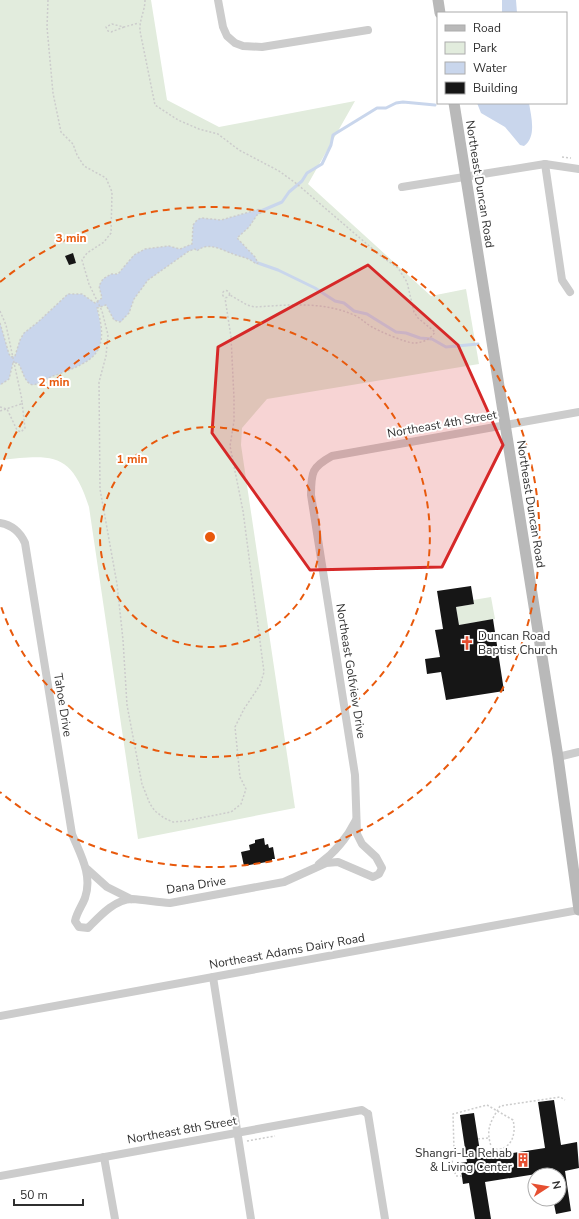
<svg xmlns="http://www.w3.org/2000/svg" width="579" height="1219" viewBox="0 0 579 1219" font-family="'Nunito Sans',sans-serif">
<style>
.green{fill:#e2ecdd}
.water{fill:#c9d6ec}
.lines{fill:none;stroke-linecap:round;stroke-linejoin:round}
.stream{stroke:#c9d6ec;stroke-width:3}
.building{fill:#161616}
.path{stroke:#ccc;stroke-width:1.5;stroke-dasharray:2 2;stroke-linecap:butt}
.street{stroke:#ccc;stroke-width:8}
.secondary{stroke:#b9b9b9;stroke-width:11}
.marked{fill:#d62828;fill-opacity:0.2;stroke:#d62828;stroke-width:3;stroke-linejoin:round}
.ring{fill:none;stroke:#e8590c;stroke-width:2;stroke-dasharray:7 5}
.labels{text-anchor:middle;stroke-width:4;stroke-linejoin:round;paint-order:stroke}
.street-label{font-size:12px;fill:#2f2f2f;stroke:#fff}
.poi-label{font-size:12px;fill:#2f2f2f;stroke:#fff;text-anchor:start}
.centre{fill:#e8590c;stroke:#fff;stroke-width:2}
.ring-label{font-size:12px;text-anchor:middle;font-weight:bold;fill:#e8590c;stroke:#fff;stroke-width:4;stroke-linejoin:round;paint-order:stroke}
</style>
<rect width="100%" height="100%" fill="#fff"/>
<!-- green -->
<g class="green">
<path d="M0,0H151L167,100L219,127L355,101L308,184L431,296L466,289L479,364L267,399L242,428L241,445L295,808L138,839L89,507C71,451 52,455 0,460Z"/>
<path d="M491,597L495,619L459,625L456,607L474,604L473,600Z"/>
</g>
<!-- water -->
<g class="water">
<path d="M502,0H516L517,13H502Z"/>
<path d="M477,103H529C531,116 537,137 524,146L520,145L505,127L481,113Z"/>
<path d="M260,209L262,212L257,215L249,227L237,238L255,257L258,263L256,264C250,258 241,257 233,254C222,250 208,241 197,251L195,249L189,251L148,280L134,299L129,313L121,322L114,320L106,305L97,308C108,353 97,360 56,375C48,377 42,383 33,385C24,383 23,370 18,363H13L9,379L0,385V323L9,354L11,357L15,356L20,340L24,333L38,322L68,294H82L95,303L102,298L99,286L103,279L111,274H118L134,255L145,249L169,246L180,249L192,244L193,225L197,220L201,218L221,220Z"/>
</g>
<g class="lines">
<!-- stream -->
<g class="stream">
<path d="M261,211L282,202L289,192L302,181L307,173L322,164L331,145L333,135L377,108H386L396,103L403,102L435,105"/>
<path d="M258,263L278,270L315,288L335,301L344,303L354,311L367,314L396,332L406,333L420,338L432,339L446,347L478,344"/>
</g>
</g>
<!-- building -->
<g class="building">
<path d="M73,253L76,263L69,265L65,256Z"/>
<path d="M471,586L474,604L456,607L459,625L493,619L504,691L446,700L441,672L427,674L425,659L440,657L435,630L443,629L437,591Z"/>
<path d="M264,838L265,845L268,844L269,848L273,847L275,859H272V861L244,866L241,852L250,850L249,845L255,843V840Z"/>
<path d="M554,1100L561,1145L577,1142L579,1168L565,1171L571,1211L556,1214L553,1199H559V1175H550L549,1172L485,1182L491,1219H475L469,1183L463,1184L460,1163L467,1162L460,1115L474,1113L481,1158L545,1148L538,1102Z"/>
</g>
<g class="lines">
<!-- path -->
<g class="path">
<path d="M48,0L47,27L53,93L61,132L73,144L77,155L84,166L106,178L112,192L111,233L104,242L87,253L82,260L89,284L102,311L108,335L106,356L99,382L100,489L117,584L123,640L127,705L142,784L150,804L155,811L164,818L173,822L185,821L231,812L241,804L246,789L240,777L235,727L244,709L260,685L264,672L243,511L230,446L234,421V398L231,337L225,298"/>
<path d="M145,0C145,11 139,20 140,31L155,105L178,120L199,129L218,134L239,150L279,171L297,184L382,257L398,268L407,282L414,312L418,318L435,332C431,339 422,343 414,343C406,343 379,331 372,327C365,323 361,318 354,315C322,301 288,305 255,307L247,305L230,295"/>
<path d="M124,27L111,32L108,31L106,27L112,24L124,27L139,23"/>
<path d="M562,157L571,158"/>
<circle cx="226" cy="294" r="3.5"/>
<path d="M0,311L6,325L22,400L21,404L0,411"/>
<path d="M0,323L9,354L11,357L15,356L20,340L24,333L38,322L68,294H82L95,303L102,298L99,286L103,279L111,274H118L134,255L145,249L169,246L180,249L192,244L193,225L197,220L201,218L221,220L260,209L262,212L257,215L249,227L237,238L255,257L258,263L256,264C250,258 241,257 233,254C222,250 208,241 197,251L195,249L189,251L148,280L134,299L129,313L120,322L114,320L106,305L97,308C110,352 95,361 56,375C48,377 42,383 33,385C24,383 23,370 18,363H13L9,379L0,385"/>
<path d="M0,407L7,409L17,430L21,432L25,428L22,402"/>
<path d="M478,1139L488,1138"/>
<path d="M247,1141L275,1136"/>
<path d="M492,1149C485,1129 490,1123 500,1106L560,1097L565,1100"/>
<path d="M462,1176H456L452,1164L454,1150L453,1114L487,1105L513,1120C517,1136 510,1152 492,1149L489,1157"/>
</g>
<!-- street -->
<g class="street">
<path d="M218,0L223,27L227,36L235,43L243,46L262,47L368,30"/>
<path d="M545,164L562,280L570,292"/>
<path d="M402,187L545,164L579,169"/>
<path d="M0,523C12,525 20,532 25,543L72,834C80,854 93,875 85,898C82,906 77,912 75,921L79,927L88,928C99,917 115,899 132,899C145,900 157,902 170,903L284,882L326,863L338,862L373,877L379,874L382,868L376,857L362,844L357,834L355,775L311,495C311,472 312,467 332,456L579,412"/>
<path d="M558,757L579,752"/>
<path d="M319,864C336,852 347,838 356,820"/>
<path d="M87,869L107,887L131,899"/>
<path d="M213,977L251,1219"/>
<path d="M0,1016L579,910"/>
<path d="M368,1114L385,1219"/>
<path d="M104,1157L115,1219"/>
<path d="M0,1176L362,1110L368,1114"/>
</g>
<!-- secondary -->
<g class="secondary">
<path d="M438,0L440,13"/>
<path d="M454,103L558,757L579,910"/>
</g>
</g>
<!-- marked area -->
<path class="marked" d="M368,265L458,345L503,445L442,567L310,570L212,433L218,347Z"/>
<!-- distance rings -->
<g class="ring">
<circle cx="210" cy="537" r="110"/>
<path d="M0 471A220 220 0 1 1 0 603"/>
<path d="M0 282A330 330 0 1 1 0 792"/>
</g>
<!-- icons -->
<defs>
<symbol id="church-bare" viewBox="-9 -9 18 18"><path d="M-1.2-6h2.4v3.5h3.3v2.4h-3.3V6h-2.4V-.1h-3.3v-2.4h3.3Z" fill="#e64f31" stroke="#fff" stroke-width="2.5" paint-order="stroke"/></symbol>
<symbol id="building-bare" viewBox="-9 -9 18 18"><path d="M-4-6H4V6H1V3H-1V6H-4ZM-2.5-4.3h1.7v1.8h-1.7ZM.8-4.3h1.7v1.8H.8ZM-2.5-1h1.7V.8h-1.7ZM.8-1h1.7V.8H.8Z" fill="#e64f31" stroke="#fff" stroke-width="2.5" paint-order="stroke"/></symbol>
</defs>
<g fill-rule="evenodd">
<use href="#church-bare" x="457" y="633" width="20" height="20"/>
<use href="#building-bare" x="513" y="1150" width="20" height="20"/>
</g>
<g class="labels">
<!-- street labels -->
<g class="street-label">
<text transform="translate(480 184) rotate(81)" y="4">Northeast Duncan Road</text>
<text transform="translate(442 424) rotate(-10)" y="4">Northeast 4th Street</text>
<text transform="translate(531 504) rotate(81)" y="4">Northeast Duncan Road</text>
<text transform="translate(351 671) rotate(81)" y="4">Northeast Golfview Drive</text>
<text transform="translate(63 705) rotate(81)" y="4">Tahoe Drive</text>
<text transform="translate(196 885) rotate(-9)" y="4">Dana Drive</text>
<text transform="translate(287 951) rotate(-10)" y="4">Northeast Adams Dairy Road</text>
<text transform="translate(182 1130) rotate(-10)" y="4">Northeast 8th Street</text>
</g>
<!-- poi labels -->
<g class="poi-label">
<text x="478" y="640">Duncan Road<tspan x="478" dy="14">Baptist Church</tspan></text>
<text x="512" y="1157" text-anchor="end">Shangri-La Rehab<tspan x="512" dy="14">&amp; Living Center</tspan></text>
</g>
</g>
<circle cx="210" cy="537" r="6" class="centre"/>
<g class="ring-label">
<text x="71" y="242">3 min</text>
<text x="54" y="386">2 min</text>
<text x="132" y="463">1 min</text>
</g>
<!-- legend -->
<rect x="437" y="12" width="130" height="92" fill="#ffffff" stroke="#acacac"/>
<rect x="445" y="25" width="20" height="6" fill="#b9b9b9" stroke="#acacac"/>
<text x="473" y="32" font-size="12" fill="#2f2f2f">Road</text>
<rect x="445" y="42" width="20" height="12" fill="#e2ecdd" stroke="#acacac"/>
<text x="473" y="52" font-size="12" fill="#2f2f2f">Park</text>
<rect x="445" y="62" width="20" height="12" fill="#c9d6ec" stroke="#acacac"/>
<text x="473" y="72" font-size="12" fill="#2f2f2f">Water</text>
<rect x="445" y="82" width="20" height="12" fill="#161616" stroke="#acacac"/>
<text x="473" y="92" font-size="12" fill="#2f2f2f">Building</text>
<!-- north arrow -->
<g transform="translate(547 1187) rotate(78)"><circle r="19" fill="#ffffff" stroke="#acacac"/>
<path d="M0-3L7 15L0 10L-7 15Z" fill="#e64f31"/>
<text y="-6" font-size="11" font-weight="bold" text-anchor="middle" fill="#2f2f2f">N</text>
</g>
<!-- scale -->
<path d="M14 1199v6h69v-6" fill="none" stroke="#2f2f2f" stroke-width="2"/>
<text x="20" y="1199" font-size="12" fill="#2f2f2f" stroke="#ffffff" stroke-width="3" paint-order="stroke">50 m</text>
</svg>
